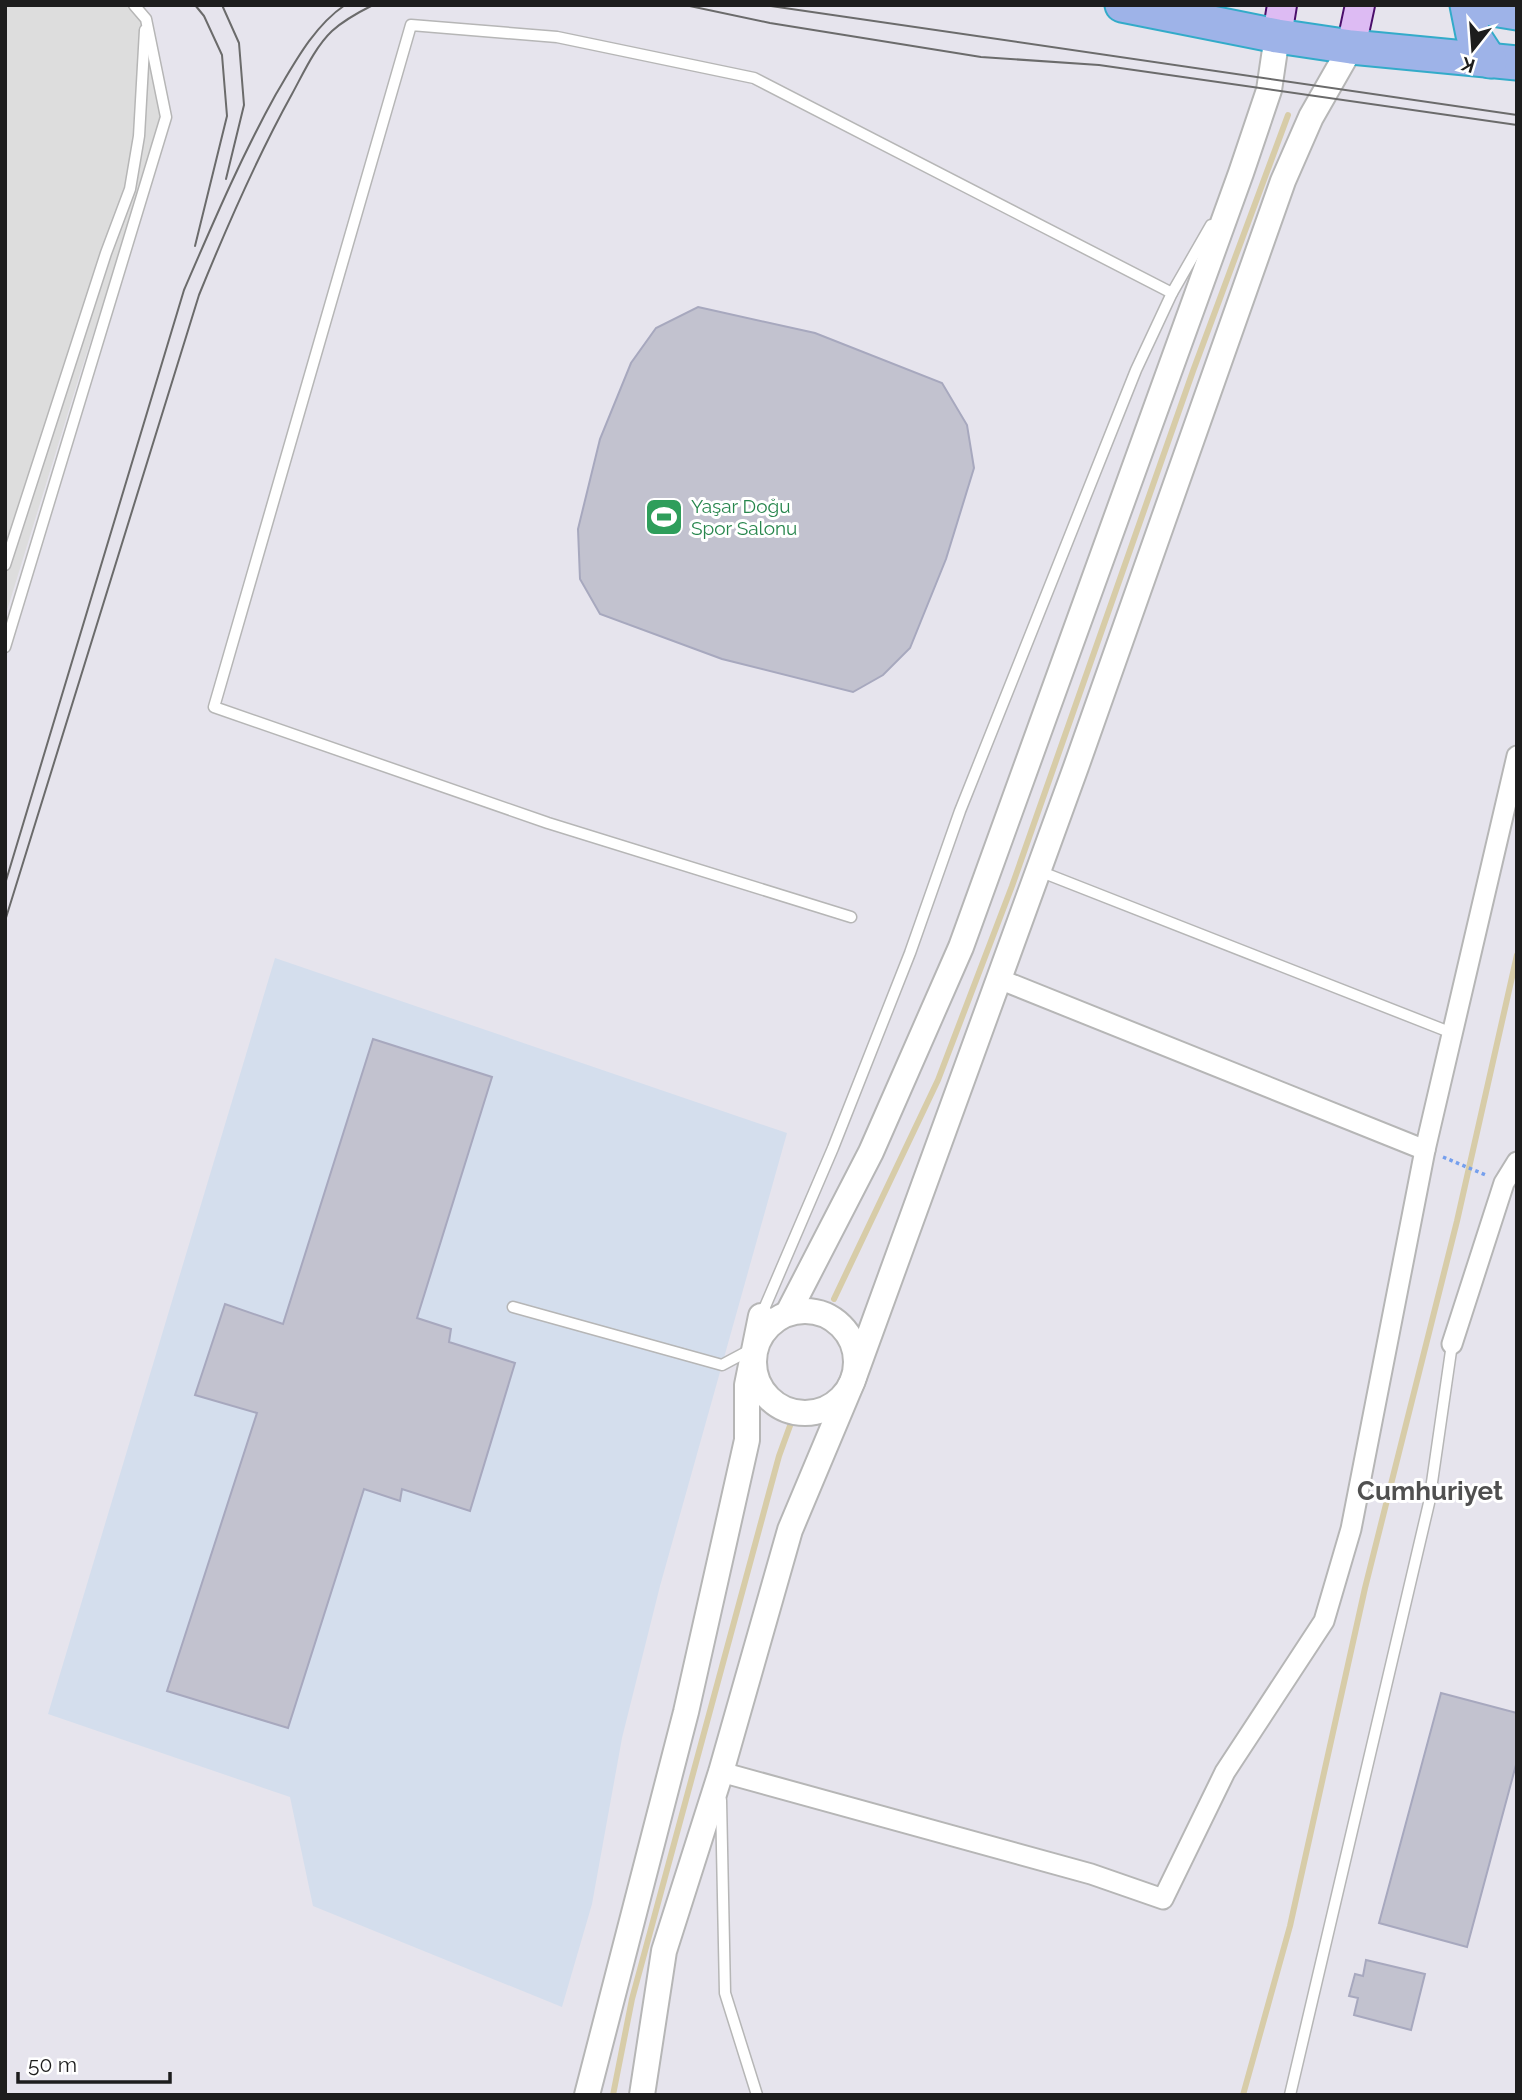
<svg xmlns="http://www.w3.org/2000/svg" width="1522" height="2100" viewBox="0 0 1522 2100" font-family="Raleway,sans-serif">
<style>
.commercial{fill:#d4deed}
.parking{fill:#ddd}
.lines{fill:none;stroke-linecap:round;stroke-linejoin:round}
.stream{stroke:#d7cca8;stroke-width:6}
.building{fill:#c2c2cf;stroke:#a7a8be;stroke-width:2}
.service-casing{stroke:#b6b6b6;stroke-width:13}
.minor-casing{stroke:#b6b6b6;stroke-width:23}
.tertiary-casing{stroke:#b6b6b6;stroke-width:28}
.secondary-casing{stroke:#4a0e6a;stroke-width:32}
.trunk-casing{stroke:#33abc9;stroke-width:37}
.path{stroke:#759fed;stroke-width:3.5;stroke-dasharray:3.5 3.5;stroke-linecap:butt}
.service{stroke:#fff;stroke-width:10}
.minor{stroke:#fff;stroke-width:19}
.tertiary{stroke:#fff;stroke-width:24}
.secondary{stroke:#ddbbf3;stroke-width:28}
.trunk{stroke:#9eb3e8;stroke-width:33}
.tram{stroke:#6b6b6b;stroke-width:2}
.labels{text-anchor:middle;stroke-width:6;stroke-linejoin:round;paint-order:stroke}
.leisure-label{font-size:19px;fill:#27864d;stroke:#fff;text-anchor:start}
.district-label{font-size:26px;font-weight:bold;fill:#505050;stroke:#fff}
</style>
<rect width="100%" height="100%" fill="#e6e4ed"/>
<!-- commercial -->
<path class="commercial" d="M275,958L787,1133L660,1586L622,1738L592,1904L562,2007L313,1906L290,1797L48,1714Z"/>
<!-- parking -->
<path class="parking" d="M5,5H137L155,42L162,71L163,95L161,116L135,206L80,374L5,617Z"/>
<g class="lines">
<!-- stream -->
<g class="stream">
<path d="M834,1299L938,1080L1012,886L1193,371L1288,115"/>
<path d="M613,2095L632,1999L779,1456L791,1423"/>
<path d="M1243,2095L1290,1926L1365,1588L1457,1221L1517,955"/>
</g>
</g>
<!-- building -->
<g class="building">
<path d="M698,307L815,333L942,383L967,425L974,468L946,559L910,648L883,675L853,692L722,659L600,614L580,579L578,529L600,439L631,363L656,328Z"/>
<path d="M373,1039L492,1077L417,1318L451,1329L449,1342L515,1363L470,1511L402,1489L400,1501L364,1489L288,1728L167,1691L257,1413L195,1395L225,1304L283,1324Z"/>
<path d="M1441,1693L1517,1713V1761L1467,1947L1379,1923Z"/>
<path d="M1366,1960L1425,1974L1411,2030L1354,2015L1358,1998L1349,1996L1355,1974L1363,1976Z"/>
</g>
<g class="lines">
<defs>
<g id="service">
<path d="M5,565L106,253L130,189L139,136L145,30"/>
<path d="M5,647L166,117L146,19L134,5"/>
<path d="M1039,871L1452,1033"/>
<path d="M851,917L548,823L214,707L411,25L557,37L754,78L1172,293"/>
<path d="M513,1307L722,1365L752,1349"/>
<path d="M761,1316L833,1148L910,953L960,811L1136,370L1172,293L1211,225"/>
<path d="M721,1800L725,1993L757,2095"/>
<path d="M1290,2095L1429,1503L1452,1344"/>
</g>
<g id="minor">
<path d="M999,979L1425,1150"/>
<path d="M1452,1344L1504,1183L1517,1162"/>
<path d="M721,1772L1091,1874L1163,1899L1225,1772L1324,1621L1351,1529L1425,1150L1517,756"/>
</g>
<g id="tertiary">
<circle cx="805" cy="1362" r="51"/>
<path d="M788,1313L871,1152L961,947L1241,173L1269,90L1277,36"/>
<path d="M587,2095L686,1712L747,1440V1385L761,1316"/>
<path d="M642,2095L664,1951L721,1772L790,1530L853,1380L1076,767L1283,181L1311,117L1351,47"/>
</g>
<g id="secondary">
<path d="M1277,36L1282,5"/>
<path d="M1351,47L1360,5"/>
</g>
<g id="trunk">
<path d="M1122,5L1277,36L1351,47L1517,63"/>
<path d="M1467,5L1473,35L1490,61"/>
<path d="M1468,5L1517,13"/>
</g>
</defs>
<!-- service casing -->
<use href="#service" class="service-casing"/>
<!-- minor casing -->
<use href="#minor" class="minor-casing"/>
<!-- tertiary casing -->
<use href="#tertiary" class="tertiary-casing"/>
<!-- secondary casing -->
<use href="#secondary" class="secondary-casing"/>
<!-- trunk casing -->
<use href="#trunk" class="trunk-casing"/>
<!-- path -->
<path class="path" d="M1443,1157L1488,1176"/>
<!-- service -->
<use href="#service" class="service"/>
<!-- minor -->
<use href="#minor" class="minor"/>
<!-- tertiary -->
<use href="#tertiary" class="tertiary"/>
<!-- secondary -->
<use href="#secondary" class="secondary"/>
<!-- trunk -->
<use href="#trunk" class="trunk"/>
<!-- tram -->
<g class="tram">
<path d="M222,5L239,43L244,105L226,179"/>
<path d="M685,5L770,23L981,57L1099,65L1517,125"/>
<path d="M764,5L1517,115"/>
<path d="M195,246L227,116L222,55L204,16L195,5"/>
<path d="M5,884L184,290C213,223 241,157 276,94C295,62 314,26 345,5"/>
<path d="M5,921L199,295C227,226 256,159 292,94C303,74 315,47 332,31C344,20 359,12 373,5"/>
</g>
</g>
<!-- icons -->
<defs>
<symbol id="stadium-square" viewBox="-11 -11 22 22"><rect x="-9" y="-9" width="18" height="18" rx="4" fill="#2e9e5b" stroke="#fff"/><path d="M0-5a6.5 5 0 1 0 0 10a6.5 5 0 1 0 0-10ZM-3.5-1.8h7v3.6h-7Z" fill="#fff"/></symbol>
</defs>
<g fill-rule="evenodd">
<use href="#stadium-square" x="642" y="495" width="44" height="44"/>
</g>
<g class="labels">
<!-- leisure labels -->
<g class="leisure-label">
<text x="691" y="513">Yaşar Doğu<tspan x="691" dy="22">Spor Salonu</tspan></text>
</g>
<!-- district labels -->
<g class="district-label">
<text x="1430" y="1500">Cumhuriyet</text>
</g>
</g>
<!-- border -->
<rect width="1522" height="2100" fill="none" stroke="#1d1d1d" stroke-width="14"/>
<!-- north arrow -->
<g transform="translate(1473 49) rotate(197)" stroke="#ffffff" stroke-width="5" paint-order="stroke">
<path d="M0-5L12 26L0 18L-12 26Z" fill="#1d1d1d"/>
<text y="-10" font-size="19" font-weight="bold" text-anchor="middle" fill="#1d1d1d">K</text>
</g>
<!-- scale -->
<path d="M18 2072v10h152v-10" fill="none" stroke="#1d1d1d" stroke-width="3.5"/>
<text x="28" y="2072" font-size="21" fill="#1d1d1d" stroke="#ffffff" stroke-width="5" paint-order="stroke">50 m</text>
</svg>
